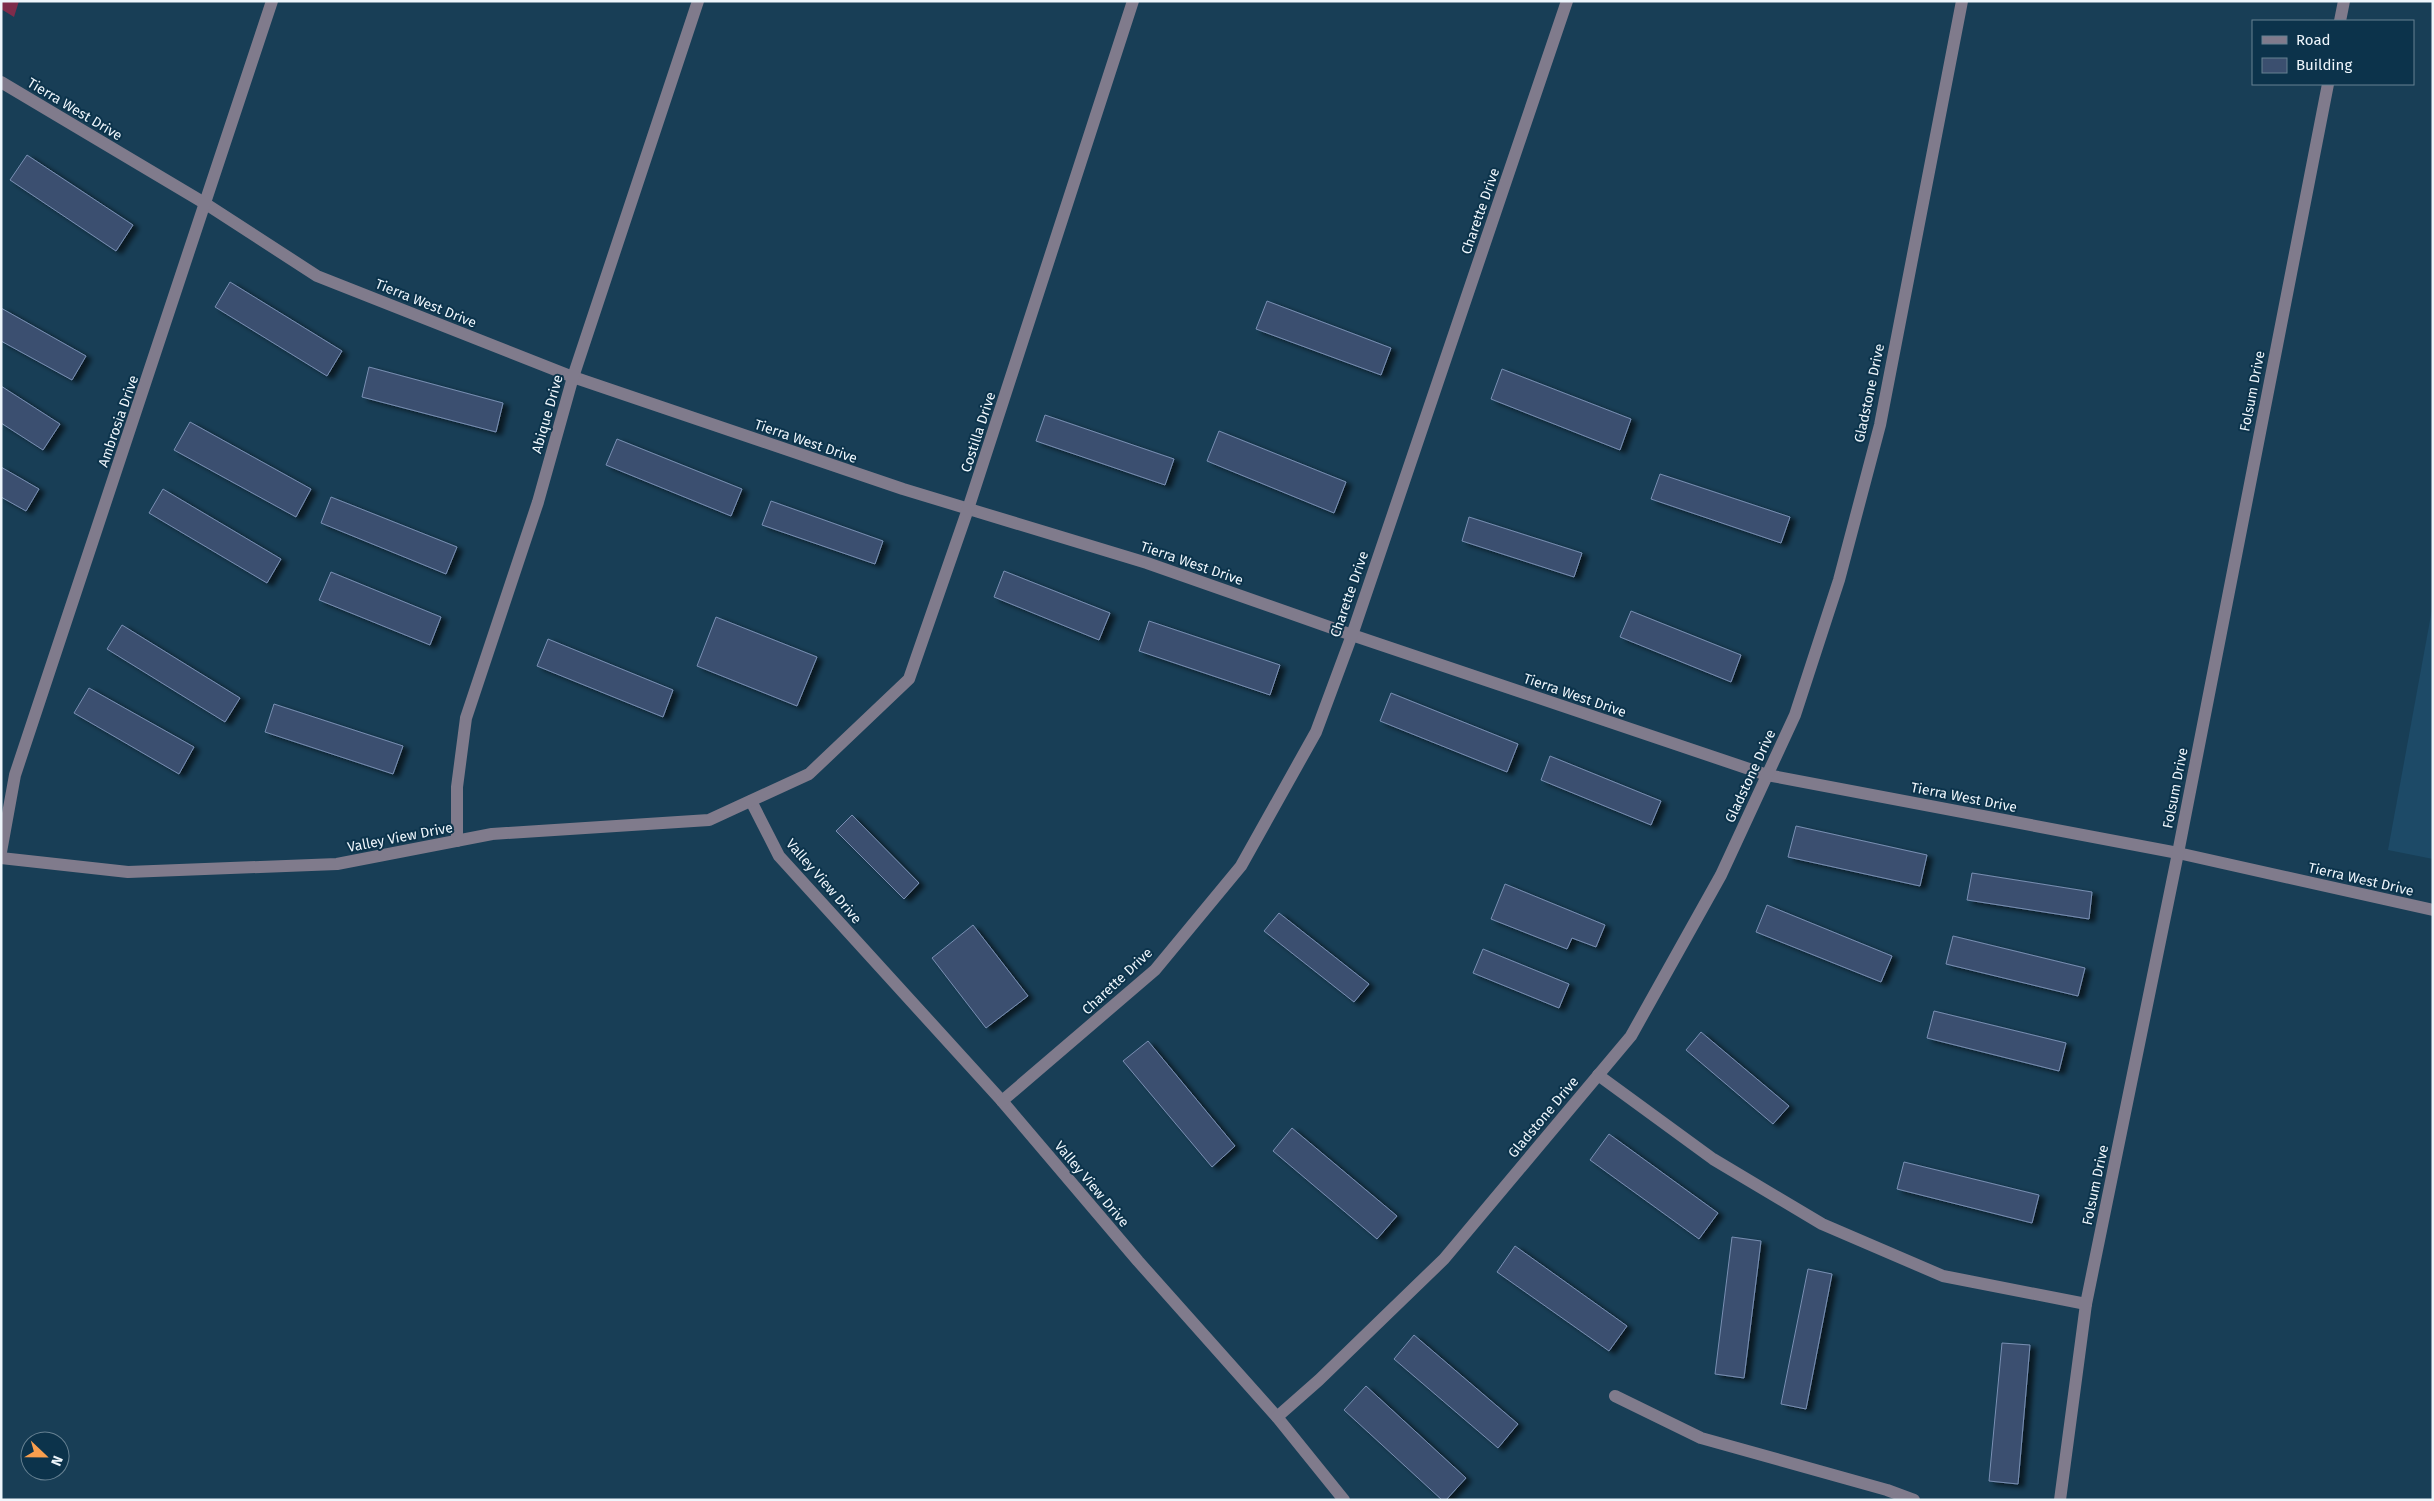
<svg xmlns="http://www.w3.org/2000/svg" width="2434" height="1501" viewBox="0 0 2434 1501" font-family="'Fira Sans',sans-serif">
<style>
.built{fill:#1d4a67}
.green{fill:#7e2c4b}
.building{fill:#3b4f6f;stroke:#798fb3;filter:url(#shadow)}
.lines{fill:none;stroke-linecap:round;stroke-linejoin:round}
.minor{stroke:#807b8c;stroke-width:12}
.labels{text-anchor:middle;stroke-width:4;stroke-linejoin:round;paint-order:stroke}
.street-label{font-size:14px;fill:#eef6fc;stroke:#0c334b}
</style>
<defs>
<filter id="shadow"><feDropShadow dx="5.5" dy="3" stdDeviation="2.5" flood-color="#0009"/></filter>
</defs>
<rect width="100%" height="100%" fill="#183e56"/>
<!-- built -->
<path class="built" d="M2433,604V859L2388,850Z"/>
<!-- green -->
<path class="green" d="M1,1H19L14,17L1,9Z"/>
<!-- building -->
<g class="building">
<path d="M27,155L133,225L116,251L10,180Z"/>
<path d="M230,282L342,351L327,376L215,307Z"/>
<path d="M1267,301L1391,348L1381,375L1256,329Z"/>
<path d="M1,308L86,356L72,380L1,341Z"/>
<path d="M369,367L503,403L496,432L362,397Z"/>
<path d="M1502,369L1631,419L1620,450L1491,399Z"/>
<path d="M1,386L60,424L43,450L1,423Z"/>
<path d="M1045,415L1174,459L1165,485L1036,441Z"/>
<path d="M190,422L311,489L296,517L174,450Z"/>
<path d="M1219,431L1346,482L1334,513L1207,461Z"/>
<path d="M617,439L742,489L731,516L606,465Z"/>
<path d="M1,467L39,489L26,511L1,497Z"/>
<path d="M1660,474L1790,517L1781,543L1651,499Z"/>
<path d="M163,489L281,559L267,583L149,513Z"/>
<path d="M331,497L457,547L446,574L321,523Z"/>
<path d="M771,501L883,541L875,564L762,525Z"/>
<path d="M1469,517L1582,553L1574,577L1462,541Z"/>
<path d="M1004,571L1110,613L1099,640L994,597Z"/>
<path d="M331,572L441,617L430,645L319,600Z"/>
<path d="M1631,611L1741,655L1731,682L1620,637Z"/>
<path d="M716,617L817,657L797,706L697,666Z"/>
<path d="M1149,621L1280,665L1270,695L1139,651Z"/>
<path d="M122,625L240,698L225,722L107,649Z"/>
<path d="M548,639L673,690L663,717L537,666Z"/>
<path d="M89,688L194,747L179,774L74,713Z"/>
<path d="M1391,693L1518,744L1507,772L1380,721Z"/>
<path d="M274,704L403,746L393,774L265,732Z"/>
<path d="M1550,756L1661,801L1651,825L1541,780Z"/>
<path d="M852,815L919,883L904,899L836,831Z"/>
<path d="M1796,826L1927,855L1920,886L1788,857Z"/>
<path d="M1972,873L2092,892L2089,919L1967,900Z"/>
<path d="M1505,884L1605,925L1596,947L1572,938L1567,949L1491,919Z"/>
<path d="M1767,905L1892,956L1881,982L1756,932Z"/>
<path d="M1279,913L1369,984L1354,1002L1264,931Z"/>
<path d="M973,925L1028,996L986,1028L932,958Z"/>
<path d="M1953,936L2085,968L2078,996L1946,964Z"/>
<path d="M1483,949L1569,984L1559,1008L1473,973Z"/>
<path d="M1934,1011L2066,1043L2059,1071L1927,1038Z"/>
<path d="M1701,1032L1789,1106L1773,1124L1686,1050Z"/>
<path d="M1148,1041L1235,1146L1212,1167L1123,1061Z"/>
<path d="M1292,1128L1397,1216L1377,1239L1273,1151Z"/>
<path d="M1609,1134L1718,1213L1699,1239L1590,1160Z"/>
<path d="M1904,1162L2039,1195L2032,1223L1897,1189Z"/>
<path d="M1732,1237L1761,1241L1744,1378L1715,1374Z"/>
<path d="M1515,1246L1627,1326L1609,1351L1497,1272Z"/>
<path d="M1808,1269L1832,1274L1806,1409L1781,1404Z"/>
<path d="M1414,1335L1518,1424L1498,1448L1394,1359Z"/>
<path d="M2002,1343L2030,1345L2018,1484L1989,1481Z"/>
<path d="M1366,1386L1466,1478L1446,1500H1442L1344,1410Z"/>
</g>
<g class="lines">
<!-- minor -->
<g class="minor">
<path d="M2340,21L2344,1"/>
<path d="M1,82L206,204L317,276L573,377L903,489L1147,563L1352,635L1767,775L2178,853L2433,910"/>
<path d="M751,801L779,856L1002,1101L1138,1261L1277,1417L1344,1500"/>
<path d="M457,841V787L466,718L538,502L573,377L698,1"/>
<path d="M1,852L15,775L272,1"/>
<path d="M1,858L128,872L337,864L492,834L709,820L809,774L909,679L968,509L1133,1"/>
<path d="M1598,1075L1713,1159L1822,1224L1943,1276L2086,1304"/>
<path d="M1002,1101L1155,970L1241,866L1316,732L1352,635L1567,1"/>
<path d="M1615,1396L1701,1438L1887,1490L1914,1500"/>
<path d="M1277,1417L1319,1380L1444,1259L1631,1036L1721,875L1795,715L1839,580L1880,425L1962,1"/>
<path d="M2060,1500L2086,1304L2178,853L2328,84"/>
</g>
</g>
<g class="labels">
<!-- street labels -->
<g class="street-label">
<text transform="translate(75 109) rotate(31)" y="5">Tierra West Drive</text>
<text transform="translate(1480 211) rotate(-71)" y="5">Charette Drive</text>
<text transform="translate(426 303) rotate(22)" y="5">Tierra West Drive</text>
<text transform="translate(2252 391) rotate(-79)" y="5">Folsum Drive</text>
<text transform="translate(1869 393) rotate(-78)" y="5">Gladstone Drive</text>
<text transform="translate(547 414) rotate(-74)" y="5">Abique Drive</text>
<text transform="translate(118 421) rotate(-71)" y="5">Ambrosia Drive</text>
<text transform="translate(978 432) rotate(-72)" y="5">Costilla Drive</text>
<text transform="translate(806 441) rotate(19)" y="5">Tierra West Drive</text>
<text transform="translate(1192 563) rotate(19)" y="5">Tierra West Drive</text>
<text transform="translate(1349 594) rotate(-71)" y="5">Charette Drive</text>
<text transform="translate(1575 695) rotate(19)" y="5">Tierra West Drive</text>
<text transform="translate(1750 776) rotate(-65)" y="5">Gladstone Drive</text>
<text transform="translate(2175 788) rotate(-79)" y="5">Folsum Drive</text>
<text transform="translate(1964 797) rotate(11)" y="5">Tierra West Drive</text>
<text transform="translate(400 837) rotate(-11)" y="5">Valley View Drive</text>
<text transform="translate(2361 879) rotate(13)" y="5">Tierra West Drive</text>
<text transform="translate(824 881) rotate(49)" y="5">Valley View Drive</text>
<text transform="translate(1117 981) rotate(-43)" y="5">Charette Drive</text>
<text transform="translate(1543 1117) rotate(-50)" y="5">Gladstone Drive</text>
<text transform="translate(1092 1184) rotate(50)" y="5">Valley View Drive</text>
<text transform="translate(2095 1185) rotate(-78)" y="5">Folsum Drive</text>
</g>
</g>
<!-- border -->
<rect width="2434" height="1501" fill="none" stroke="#eef6fc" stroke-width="5"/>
<!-- legend -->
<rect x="2252" y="20" width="162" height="65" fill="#0c334b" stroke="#668192"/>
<rect x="2262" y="36" width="25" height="8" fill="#807b8c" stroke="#668192"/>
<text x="2296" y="45" font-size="15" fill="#eef6fc">Road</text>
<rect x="2262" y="58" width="25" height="15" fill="#3b4f6f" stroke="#668192"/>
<text x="2296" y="70" font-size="15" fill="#eef6fc">Building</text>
<!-- north arrow -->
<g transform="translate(45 1456) rotate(112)"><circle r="24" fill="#0c334b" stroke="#668192"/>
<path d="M0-4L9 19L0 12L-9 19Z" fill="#fa9f4e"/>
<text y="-8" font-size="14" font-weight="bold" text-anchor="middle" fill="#eef6fc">N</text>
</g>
</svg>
